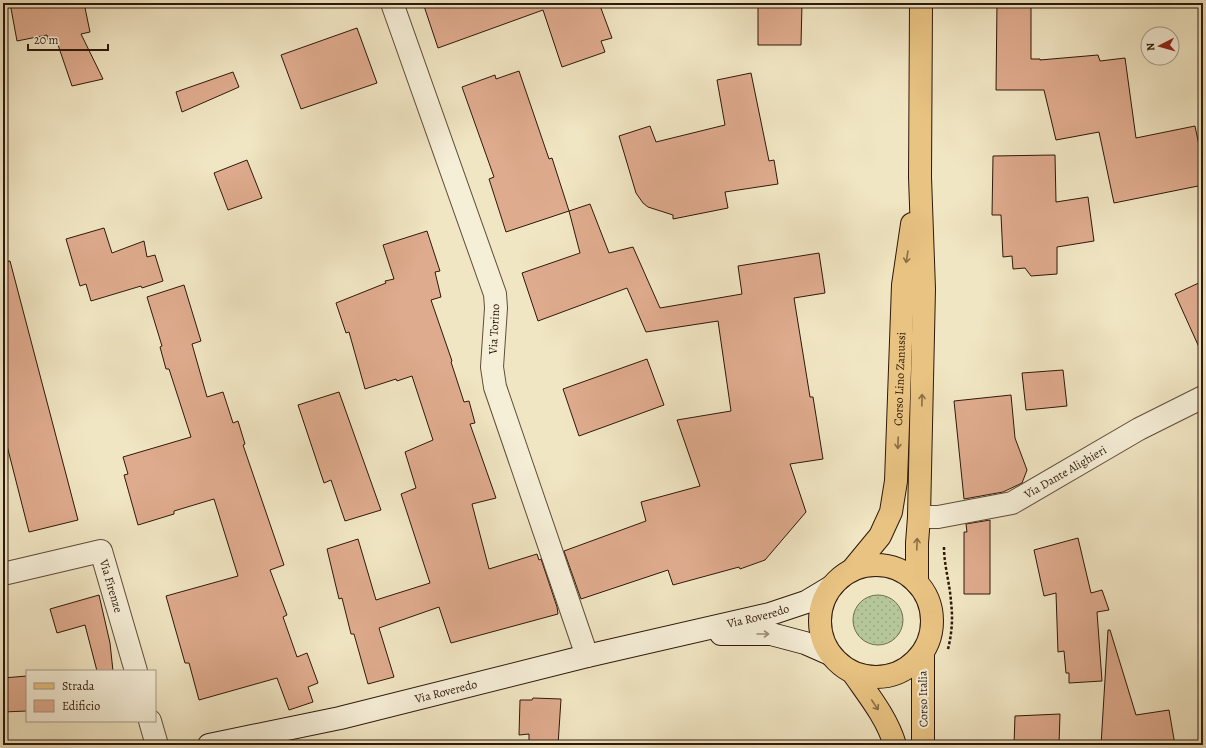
<svg xmlns="http://www.w3.org/2000/svg" width="1206" height="748" viewBox="0 0 1206 748" font-family="Alegreya,serif">
<style>
.grass{fill:url(#grass-dots);stroke:#726f51}
.building{fill:#dfab8e;stroke:#2e180a}
.lines{fill:none;stroke-linecap:round;stroke-linejoin:round}
.street-casing{stroke:#5f4c38;stroke-width:24}
.secondary-casing{stroke:#2e180a;stroke-width:24}
.primary-casing{stroke:#2e180a;stroke-width:24}
.path{stroke:#2e180a;stroke-width:2.5;stroke-dasharray:3 2;stroke-linecap:butt}
.street{stroke:#f6efd8;stroke-width:22}
.secondary{stroke:#f6efd8;stroke-width:22}
.primary{stroke:#e8c382;stroke-width:22}
.oneway{stroke:#8b6e46}
.oneway2{stroke:#9c8e7b}
.labels{text-anchor:middle;stroke-width:4;stroke-linejoin:round;paint-order:stroke}
.street-label{font-size:12px;fill:#2e180a;stroke:#f6efd8}
</style>
<defs>
<pattern id="grass-dots" width="8" height="8" patternUnits="userSpaceOnUse"><rect width="8" height="8" fill="#b5c698"/><path d="M2 2h.1M6 6h.1" fill="none" stroke="#9ca982" stroke-width="1.8" stroke-linecap="round"/></pattern>
</defs>
<rect width="100%" height="100%" fill="#f1e6c3"/>
<filter id="stains"><feTurbulence type="fractalNoise" baseFrequency=".005" numOctaves="4"/><feColorMatrix values="0 0 0 0 .2 0 0 0 0 .09 0 0 0 0 .02 0 0 0 .5 -.17"/></filter>
<radialGradient id="worn" r=".72"><stop offset=".6" stop-color="#630" stop-opacity="0"/><stop offset="1" stop-color="#630" stop-opacity=".3"/></radialGradient>
<!-- grass -->
<circle class="grass" cx="878" cy="620" r="25"/>
<!-- building -->
<g class="building">
<path d="M10,3H84L90,32L81,34L103,79L72,86L56,39L48,40L47,35L17,41Z"/>
<path d="M423,3H599L612,38L601,41L605,52L562,67L543,10L438,48Z"/>
<path d="M758,3H802L801,45H758Z"/>
<path d="M997,3H1031V59H1040V60L1098,55L1100,61L1125,58L1136,138L1195,126L1200,150L1203,149V185L1114,203L1099,132L1056,140L1044,90H996Z"/>
<path d="M357,28L377,83L301,109L281,55Z"/>
<path d="M519,71L549,159L552,158L569,211L506,232L489,179L494,177L462,87L495,75L496,79Z"/>
<path d="M233,72L239,87L182,112L176,92Z"/>
<path d="M751,73L769,161L774,160L778,184L725,192L728,208L673,219V215L648,207L643,203L636,193L619,136L650,126L656,142L725,125L717,80Z"/>
<path d="M1055,155L1056,202L1088,197L1094,241L1057,247V274L1031,276L1025,268L1013,269L1012,256L1003,257L1001,215H992L993,156Z"/>
<path d="M247,160L262,198L228,210L214,173Z"/>
<path d="M590,204L609,253L633,247L660,308L742,294L738,266L819,253L825,293L794,298L810,397H813L823,459L790,464L806,512L765,560L740,569L739,567L673,585L668,570L581,599L564,551L646,521L641,502L700,486L677,420L731,411L718,321L646,332L627,288L538,321L522,273L580,253L569,211Z"/>
<path d="M104,228L112,253L144,241L147,257L155,255L163,281L142,288L141,286L91,301L86,284L80,286L66,239Z"/>
<path d="M427,231L440,271L435,272L441,297L431,300L452,361L451,362L464,402L469,401L475,423L470,424L496,498L472,504L489,569L537,554L539,560L541,559L557,607L558,614L451,643L439,607L379,628L394,677L368,684L354,634H351L342,598L339,599L327,549L358,539L376,600L430,583L401,494L416,488L405,452L433,440L412,376L397,381L396,379L365,389L349,332L346,333L336,303L386,283L385,281L394,279L383,245Z"/>
<path d="M10,261L78,520L29,532L3,430V262Z"/>
<path d="M1203,281V356L1175,294Z"/>
<path d="M184,285L201,341L192,344L207,397L223,392L233,423L238,421L245,444L243,445L284,565L270,570L287,615L283,617L297,657L307,653L318,683L308,687L313,702L289,710L277,678L199,700L189,663H185L166,596L238,576L214,499L174,511V514L138,525L124,475L128,474L123,457L191,437L169,369H166L160,347L162,346L147,297Z"/>
<path d="M647,359L664,405L579,436L563,389Z"/>
<path d="M1063,370L1067,406L1026,410L1022,373Z"/>
<path d="M339,392L381,510L345,521L331,480L324,483L298,405Z"/>
<path d="M1011,395L1015,438L1027,470L1022,483L1003,492L964,499L954,401Z"/>
<path d="M990,520V594H964V532H967L966,524Z"/>
<path d="M1078,538L1091,593L1102,590L1109,610L1097,612L1102,681L1069,683V673H1066L1064,651L1058,652L1056,593L1044,596L1034,550Z"/>
<path d="M99,595L110,643L113,671H97L85,625L57,633L50,609Z"/>
<path d="M1108,630H1110L1136,715L1169,710L1175,745H1101Z"/>
<path d="M27,676V711L3,712V678Z"/>
<path d="M533,698L561,699L558,745H529V734L519,735L520,700H532Z"/>
<path d="M1060,714L1059,745H1014L1015,716Z"/>
</g>
<g class="lines">
<defs>
<g id="street">
<path d="M392,3L495,294L496,308L492,367L495,387L587,656"/>
<path id="s1" d="M919,517H938L1012,503L1139,429L1203,397"/>
<path id="s2" d="M3,574L101,551L136,671"/>
<path d="M150,721L157,745"/>
</g>
<g id="secondary">
<path d="M721,634H771L805,643L830,654"/>
<path id="s3" d="M209,745L340,718L587,656L770,614L806,602L831,587"/>
</g>
<g id="primary">
<circle cx="876" cy="621" r="56"/>
<path id="s4" d="M852,570L880,536L891,512L896,481L903,285L912,224"/>
<path d="M917,583V543L919,517L924,289L920,177L921,3"/>
<path d="M923,653V745"/>
<path d="M853,673C869,696 887,718 895,745"/>
</g>
</defs>
<!-- street casing -->
<use href="#street" class="street-casing"/>
<!-- secondary casing -->
<use href="#secondary" class="secondary-casing"/>
<!-- primary casing -->
<use href="#primary" class="primary-casing"/>
<!-- path -->
<path class="path" d="M944,547C944,566 950,584 951,602C953,618 952,633 948,649"/>
<!-- street -->
<use href="#street" class="street"/>
<!-- secondary -->
<use href="#secondary" class="secondary"/>
<!-- primary -->
<use href="#primary" class="primary"/>
</g>
<!-- one-way arrows -->
<defs><path id="oneway-shaft" d="M-6 0H5M1.5-3L5.5 0L1.5 3" fill="none" stroke-width="1.6" stroke-linecap="round" stroke-linejoin="round"/></defs>
<g class="oneway">
<use href="#oneway-shaft" transform="translate(907 257) rotate(99)"/>
<use href="#oneway-shaft" transform="translate(922 400) rotate(-89)"/>
<use href="#oneway-shaft" transform="translate(898 443) rotate(92)"/>
<use href="#oneway-shaft" transform="translate(917 544) rotate(-88)"/>
<use href="#oneway-shaft" transform="translate(875 705) rotate(56)"/>
</g>
<use class="oneway2" href="#oneway-shaft" transform="translate(763 634)"/>
<g class="labels">
<!-- street labels -->
<g class="street-label">
<text transform="translate(494 329) rotate(-87)" y="4">Via Torino</text>
<text dy="4" stroke="none"><textPath href="#s4" startOffset="204">Corso Lino Zanussi</textPath></text>
<text dy="4" stroke="none"><textPath href="#s1" startOffset="156">Via Dante Alighieri</textPath></text>
<text dy="4" stroke="none"><textPath href="#s2" startOffset="137">Via Firenze</textPath></text>
<text dy="4" stroke="none"><textPath href="#s3" startOffset="564">Via Roveredo</textPath></text>
<text dy="4" stroke="none"><textPath href="#s3" startOffset="243">Via Roveredo</textPath></text>
<text transform="translate(923 699) rotate(-91)" y="4">Corso Italia</text>
</g>
</g>
<!-- margin -->
<rect width="1206" height="748" fill="none" stroke="#f1e6c3" stroke-width="16"/>
<rect x="4" y="4" width="1198" height="740" fill="none" stroke="#2e180a" stroke-width="2"/>
<rect x="8" y="8" width="1190" height="732" fill="none" stroke="#2e180a"/>
<!-- legend -->
<rect x="26" y="670" width="130" height="52" fill="#f6efd8" stroke="#a69986"/>
<rect x="34" y="683" width="20" height="6" fill="#e8c382" stroke="#a69986"/>
<text x="62" y="690" font-size="12" fill="#2e180a">Strada</text>
<rect x="34" y="700" width="20" height="12" fill="#dfab8e" stroke="#a69986"/>
<text x="62" y="710" font-size="12" fill="#2e180a">Edificio</text>
<!-- north arrow -->
<g transform="translate(1160 46) rotate(264)"><circle r="19" fill="#f6efd8" stroke="#a69986"/>
<path d="M0-3L7 15L0 10L-7 15Z" fill="#8f2418"/>
<text y="-6" font-size="11" font-weight="bold" text-anchor="middle" fill="#2e180a">N</text>
</g>
<!-- scale -->
<path d="M28 44v6h80v-6" fill="none" stroke="#2e180a" stroke-width="2"/>
<text x="34" y="44" font-size="12" fill="#2e180a" stroke="#f6efd8" stroke-width="3" paint-order="stroke">20 m</text>
<rect width="100%" height="100%" filter="url(#stains)"/>
<rect width="100%" height="100%" fill="url(#worn)"/>
</svg>
